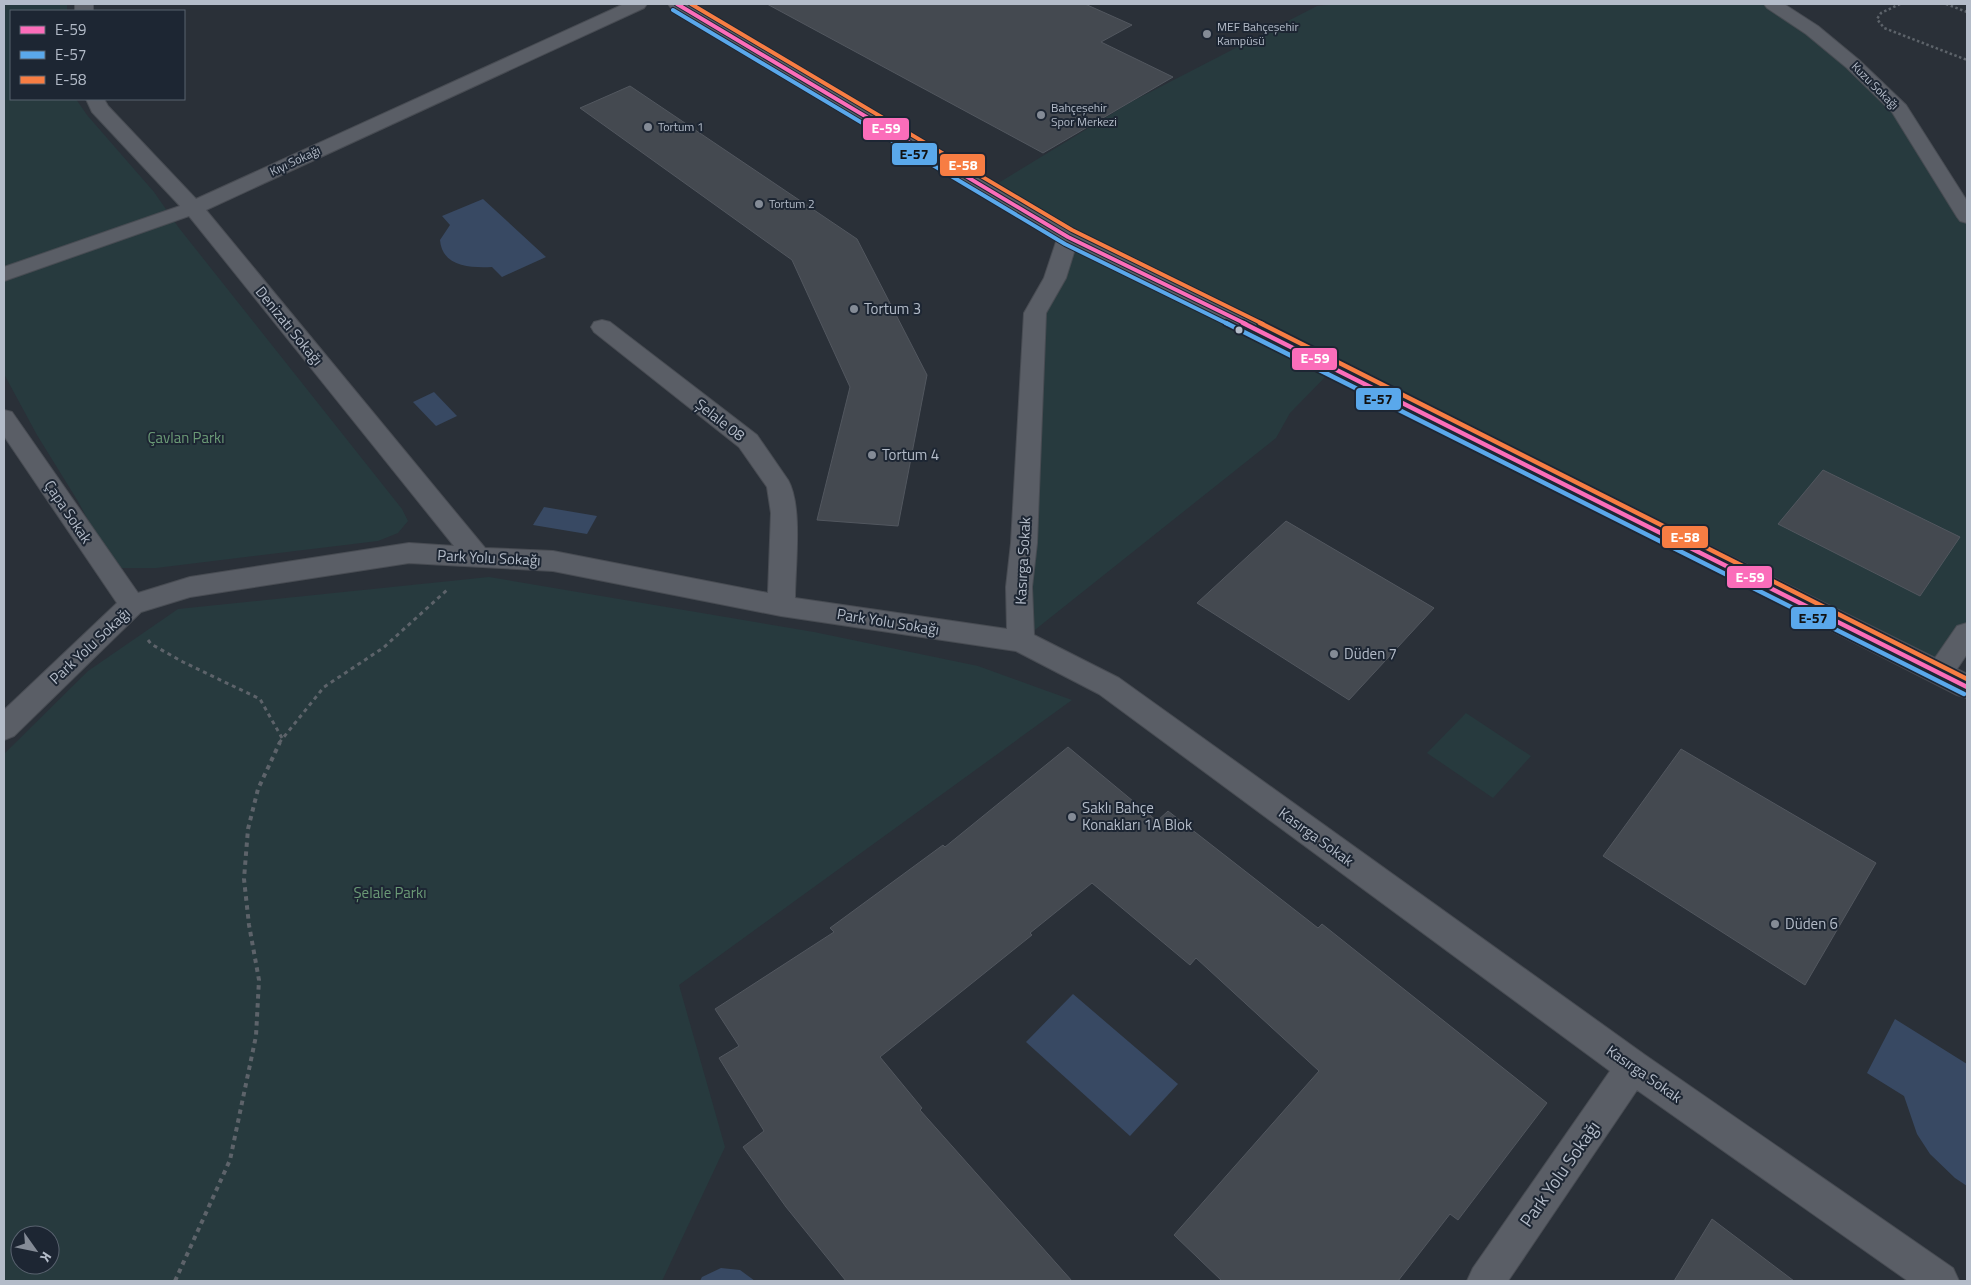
<svg xmlns="http://www.w3.org/2000/svg" width="1971" height="1285" viewBox="0 0 1971 1285" font-family="'Titillium Web',sans-serif">
<style>
.green{fill:#273a3e;fill-rule:evenodd}
.water{fill:#384963}
.building{fill:#444950;stroke:#52575f}
.lines{fill:none;stroke-linecap:round;stroke-linejoin:round}
.minor-casing{stroke:#484c53;stroke-width:2}
.path-far2{stroke:#5d636a;stroke-width:2.5;stroke-dasharray:2.5 2.5;stroke-linecap:butt}
.path-far1{stroke:#5d636a;stroke-width:3;stroke-dasharray:4 4;stroke-linecap:butt}
.path{stroke:#5d636a;stroke-width:4;stroke-dasharray:4.5 4.5;stroke-linecap:butt}
.minor{fill:#5a5e66;fill-rule:evenodd}
.bus-1-far1-casing{stroke:#1d2633;stroke-width:6}
.bus-1-casing{stroke:#1d2633;stroke-width:8}
.bus-2-far1-casing{stroke:#1d2633;stroke-width:6}
.bus-2-casing{stroke:#1d2633;stroke-width:8}
.bus-3-far1-casing{stroke:#1d2633;stroke-width:6}
.bus-3-casing{stroke:#1d2633;stroke-width:8}
.bus-1-far1{stroke:#fb6dba;stroke-width:4}
.bus-1{stroke:#fb6dba;stroke-width:4.5}
.bus-2-far1{stroke:#5aa8eb;stroke-width:4}
.bus-2{stroke:#5aa8eb;stroke-width:4.5}
.bus-3-far1{stroke:#f77d43;stroke-width:4}
.bus-3{stroke:#f77d43;stroke-width:4.5}
.poi-dot{fill:#848b96;stroke:#1d2633;stroke-width:2}
.bus-dot{fill:#b4bcc9;stroke:#1d2633;stroke-width:2}
.labels{text-anchor:middle;stroke-width:4;stroke-linejoin:round;paint-order:stroke}
.far-poi-label{font-size:12px;fill:#b4bcc9;stroke:#1d2633;text-anchor:start}
.far-street-label{font-size:12px;fill:#b4bcc9;stroke:#1d2633}
.poi-label{font-size:15px;fill:#b4bcc9;stroke:#1d2633;text-anchor:start}
.street-label{font-size:15px;fill:#b4bcc9;stroke:#1d2633}
.park-label{font-size:15px;fill:#6b9a76;stroke:#1d2633}
.near-street-label{font-size:18px;fill:#b4bcc9;stroke:#1d2633}
.line-badge{stroke:#1d2633;stroke-width:2}
.badge-label{font-size:14px;text-anchor:middle;font-weight:bold;fill:#fff}
.pale-badge-label{font-size:14px;text-anchor:middle;font-weight:bold;fill:#111}
</style>
<rect width="100%" height="100%" fill="#2a3038"/>
<!-- green -->
<g class="green">
<path d="M4,4H67V11H11V99H76L87,115L154,192L179,228L402,509L408,521L398,533L378,541L156,568H122L104,551L79,503L37,435L4,374Z"/>
<path d="M1338,4H1773L1812,30L1899,109L1967,217V633L1940,672L1334,368L1290,413L1276,438L1021,641L1035,313L1068,237L987,190L1131,102L1317,6Z"/>
<path d="M489,577L814,632L978,666L1072,700L679,985L725,1147L662,1281H4V754L88,671L178,609ZM20,1235H50V1265H20Z"/>
<path d="M1466,713L1531,756L1493,798L1427,753Z"/>
</g>
<!-- water -->
<g class="water">
<path d="M483,199L546,257L502,277L492,267C471,268 442,267 440,240L450,225L442,216Z"/>
<path d="M434,392L457,416L436,426L413,402Z"/>
<path d="M544,507L597,516L587,534L533,525Z"/>
<path d="M1073,994L1178,1084L1130,1136L1026,1042Z"/>
<path d="M1895,1019L1967,1064V1186L1955,1178L1930,1154L1917,1134L1904,1096L1867,1073Z"/>
<path d="M721,1268L740,1270L755,1281H700L702,1277Z"/>
</g>
<!-- building -->
<g class="building">
<path d="M767,4H1085L1132,25L1101,42L1173,77L1043,153Z"/>
<path d="M630,86L857,239L927,375L898,526L817,520L850,387L792,260L580,108Z"/>
<path d="M1823,470L1960,537L1920,596L1778,524Z"/>
<path d="M1286,521L1434,608L1349,700L1197,603Z"/>
<path d="M1068,747L1157,821L1168,811L1318,928L1322,924L1547,1103L1458,1220L1450,1214L1398,1281H1222L1174,1235L1319,1071L1196,958L1190,965L1092,883L1030,933L1032,935L880,1057L922,1108L920,1110L1072,1281H846L786,1207L743,1147L764,1131L719,1058L739,1046L715,1009L834,932L830,928L943,845L945,847Z"/>
<path d="M1681,749L1876,863L1805,985L1603,856Z"/>
<path d="M1712,1219L1794,1281H1674Z"/>
</g>
<g class="lines">
<defs>
<g id="minor">
<rect x="75" y="4" width="18" height="7"/>
<path d="M624,4H647L644,8L206,210L485,548L553,551L768,593L771,513L767,487L739,447L594,332L591,327L594,322L602,320L610,322L757,435L788,480C803,506 795,567 795,598L1007,629L1006,587L1011,543L1024,313L1044,278L1057,239L671,8L668,4H689L1075,233L1342,363L1935,658L1957,626L1967,623V654L1957,669L1967,674V698L1957,695L1326,373L1075,249L1066,278L1046,313L1037,543L1032,587L1034,635L1119,678L1645,1055L1953,1268L1959,1281H1908L1637,1090L1508,1281H1467L1473,1268L1610,1071L1099,694L1016,651L781,616L553,571L409,563L190,597L141,612L14,736L4,740V710L117,603L4,436V410L12,412L138,593L190,577L409,543L454,546L189,216L4,281V267L180,206L92,112L86,99H104L108,106L196,199Z"/>
<path d="M1764,4H1784L1818,26L1859,60L1906,105L1967,201V223L1960,221L1957,217L1892,112L1847,68L1806,34L1767,8Z"/>
</g>
</defs>
<!-- minor casing -->
<use href="#minor" class="minor-casing"/>
<!-- path-far2 -->
<g class="path-far2">
<path d="M1900,4L1881,13L1877,19L1884,28L1967,60"/>
<path d="M1946,4L1967,12"/>
</g>
<!-- path-far1 -->
<g class="path-far1">
<path d="M148,640L151,644L183,662L260,699L282,738"/>
<path d="M279,743L324,687L383,648L447,590"/>
</g>
<!-- path -->
<path class="path" d="M175,1281L230,1160L256,1036L259,980L249,925L244,879L248,829L258,789L280,742"/>
<!-- minor -->
<use href="#minor" class="minor"/>
<defs>
<path id="bus-1-far1" d="M677,4L1068,237L1246,324"/>
<path id="bus-1" d="M1243,323L1967,687"/>
<path id="bus-2-far1" d="M673,10L1065,244L1228,324"/>
<path id="bus-2" d="M1226,323L1964,694"/>
<path id="bus-3-far1" d="M691,4L1072,230L1263,324"/>
<path id="bus-3" d="M1260,323L1967,679"/>
</defs>
<!-- bus-1-far1 casing -->
<use href="#bus-1-far1" class="bus-1-far1-casing"/>
<!-- bus-1 casing -->
<use href="#bus-1" class="bus-1-casing"/>
<!-- bus-2-far1 casing -->
<use href="#bus-2-far1" class="bus-2-far1-casing"/>
<!-- bus-2 casing -->
<use href="#bus-2" class="bus-2-casing"/>
<!-- bus-3-far1 casing -->
<use href="#bus-3-far1" class="bus-3-far1-casing"/>
<!-- bus-3 casing -->
<use href="#bus-3" class="bus-3-casing"/>
<!-- bus-1-far1 -->
<use href="#bus-1-far1" class="bus-1-far1"/>
<!-- bus-1 -->
<use href="#bus-1" class="bus-1"/>
<!-- bus-2-far1 -->
<use href="#bus-2-far1" class="bus-2-far1"/>
<!-- bus-2 -->
<use href="#bus-2" class="bus-2"/>
<!-- bus-3-far1 -->
<use href="#bus-3-far1" class="bus-3-far1"/>
<!-- bus-3 -->
<use href="#bus-3" class="bus-3"/>
</g>
<!-- markers -->
<g class="poi-dot">
<circle cx="1207" cy="34" r="5"/>
<circle cx="1041" cy="115" r="5"/>
<circle cx="648" cy="127" r="5"/>
<circle cx="759" cy="204" r="5"/>
<circle cx="854" cy="309" r="5"/>
<circle cx="872" cy="455" r="5"/>
<circle cx="1334" cy="654" r="5"/>
<circle cx="1072" cy="817" r="5"/>
<circle cx="1775" cy="924" r="5"/>
</g>
<circle class="bus-dot" cx="1239" cy="330" r="4.5"/>
<g class="labels">
<!-- far-poi labels -->
<g class="far-poi-label">
<text x="1217" y="31">MEF Bahçeşehir<tspan x="1217" dy="14">Kampüsü</tspan></text>
<text x="1051" y="112">Bahçeşehir<tspan x="1051" dy="14">Spor Merkezi</tspan></text>
<text x="658" y="131">Tortum 1</text>
<text x="769" y="208">Tortum 2</text>
</g>
<!-- far-street labels -->
<g class="far-street-label">
<text transform="translate(1875 86) rotate(45)" y="4">Kuzu Sokağı</text>
<text transform="translate(295 161) rotate(-25)" y="4">Kıyı Sokağı</text>
</g>
<!-- poi labels -->
<g class="poi-label">
<text x="864" y="314">Tortum 3</text>
<text x="882" y="460">Tortum 4</text>
<text x="1344" y="659">Düden 7</text>
<text x="1082" y="813">Saklı Bahçe<tspan x="1082" dy="17">Konakları 1A Blok</tspan></text>
<text x="1785" y="929">Düden 6</text>
</g>
<!-- street labels -->
<g class="street-label">
<text transform="translate(289 326) rotate(51)" y="5">Denizatı Sokağı</text>
<text transform="translate(720 420) rotate(38)" y="5">Şelale 08</text>
<text transform="translate(68 512) rotate(56)" y="5">Çapa Sokak</text>
<text transform="translate(489 558) rotate(3)" y="5">Park Yolu Sokağı</text>
<text transform="translate(1023 561) rotate(-87)" y="5">Kasırga Sokak</text>
<text transform="translate(888 622) rotate(9)" y="5">Park Yolu Sokağı</text>
<text transform="translate(90 646) rotate(-43)" y="5">Park Yolu Sokağı</text>
<text transform="translate(1316 837) rotate(36)" y="5">Kasırga Sokak</text>
<text transform="translate(1644 1074) rotate(35)" y="5">Kasırga Sokak</text>
</g>
<!-- park labels -->
<g class="park-label">
<text x="186" y="443">Çavlan Parkı</text>
<text x="390" y="898">Şelale Parkı</text>
</g>
<!-- near-street labels -->
<g class="near-street-label">
<text transform="translate(1560 1174) rotate(-55)" y="6">Park Yolu Sokağı</text>
</g>
</g>
<g class="line-badge">
<rect x="862" y="117" width="48" height="24" rx="5" fill="#fb6dba"/>
<rect x="891" y="142" width="47" height="24" rx="5" fill="#5aa8eb"/>
<rect x="939" y="153" width="47" height="24" rx="5" fill="#f77d43"/>
<rect x="1291" y="347" width="47" height="24" rx="5" fill="#fb6dba"/>
<rect x="1355" y="387" width="47" height="24" rx="5" fill="#5aa8eb"/>
<rect x="1661" y="525" width="48" height="24" rx="5" fill="#f77d43"/>
<rect x="1726" y="565" width="47" height="24" rx="5" fill="#fb6dba"/>
<rect x="1790" y="606" width="47" height="24" rx="5" fill="#5aa8eb"/>
</g>
<g class="badge-label">
<text x="886" y="133">E-59</text>
<text x="963" y="170">E-58</text>
<text x="1315" y="363">E-59</text>
<text x="1685" y="542">E-58</text>
<text x="1750" y="582">E-59</text>
</g>
<g class="pale-badge-label">
<text x="914" y="159">E-57</text>
<text x="1378" y="404">E-57</text>
<text x="1813" y="623">E-57</text>
</g>
<!-- border -->
<rect width="1971" height="1285" fill="none" stroke="#b4bcc9" stroke-width="10"/>
<!-- legend -->
<rect x="10" y="10" width="175" height="90" fill="#1d2633" stroke="#59626f"/>
<rect x="20" y="26" width="25" height="8" fill="#fb6dba" stroke="#59626f"/>
<text x="55" y="35" font-size="15" fill="#b4bcc9">E-59</text>
<rect x="20" y="51" width="25" height="8" fill="#5aa8eb" stroke="#59626f"/>
<text x="55" y="60" font-size="15" fill="#b4bcc9">E-57</text>
<rect x="20" y="76" width="25" height="8" fill="#f77d43" stroke="#59626f"/>
<text x="55" y="85" font-size="15" fill="#b4bcc9">E-58</text>
<!-- north arrow -->
<g transform="translate(35 1250) rotate(123)"><circle r="24" fill="#1d2633" stroke="#59626f"/>
<path d="M0-4L9 19L0 12L-9 19Z" fill="#848b96"/>
<text y="-8" font-size="14" font-weight="bold" text-anchor="middle" fill="#b4bcc9">K</text>
</g>
</svg>
